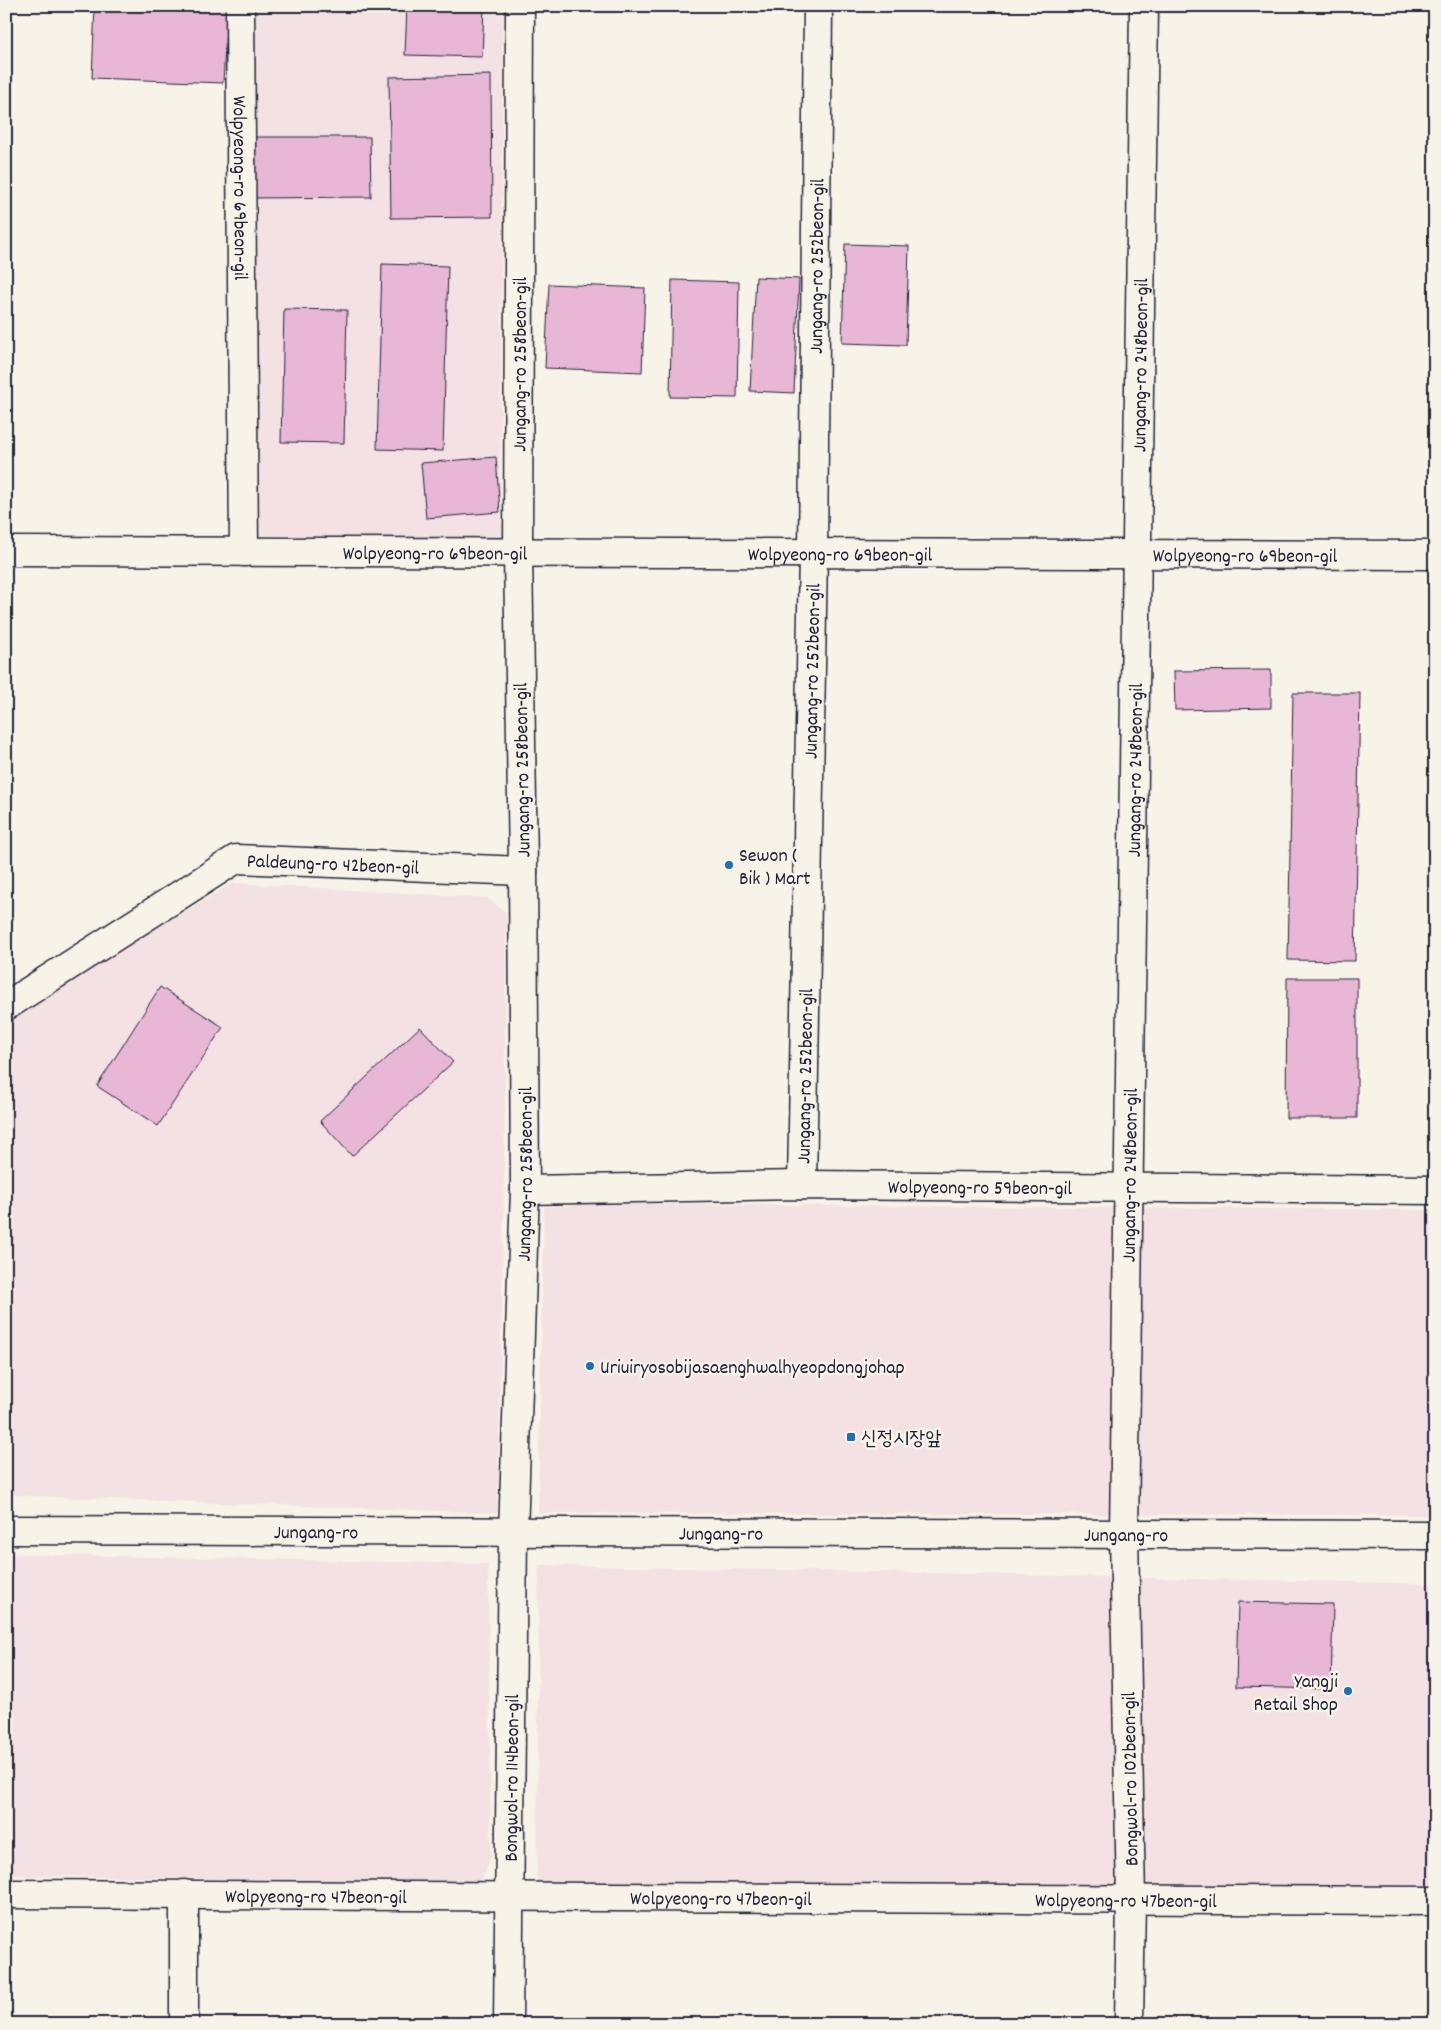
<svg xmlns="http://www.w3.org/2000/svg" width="1441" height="2030" viewBox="0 0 1441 2030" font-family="Dekko,'Poor Story',sans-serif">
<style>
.built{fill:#f3e1e3}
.building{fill:#e9b7d6;stroke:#22223b}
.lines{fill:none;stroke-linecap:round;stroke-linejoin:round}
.minor-casing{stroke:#22223b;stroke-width:31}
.major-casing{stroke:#22223b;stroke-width:31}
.minor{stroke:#f7f3e8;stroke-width:28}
.major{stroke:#f7f3e8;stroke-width:28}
.poi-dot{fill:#1f6fb2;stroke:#f7f3e8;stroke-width:2}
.labels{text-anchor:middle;stroke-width:5;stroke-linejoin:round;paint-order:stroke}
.street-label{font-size:20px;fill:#22223b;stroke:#f7f3e8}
.poi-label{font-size:20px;fill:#22223b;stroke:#f7f3e8;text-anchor:start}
</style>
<rect width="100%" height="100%" fill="#f7f3e8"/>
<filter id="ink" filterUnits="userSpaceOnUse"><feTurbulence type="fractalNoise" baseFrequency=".02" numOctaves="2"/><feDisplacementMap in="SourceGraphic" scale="10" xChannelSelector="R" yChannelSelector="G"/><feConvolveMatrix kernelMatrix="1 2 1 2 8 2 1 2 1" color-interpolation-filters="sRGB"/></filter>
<g filter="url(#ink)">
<!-- built -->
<g class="built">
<path d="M253,6H503L500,512L504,539L257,535Z"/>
<path d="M233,883L488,898L506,913L504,1208L497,1513L6,1495V1016Z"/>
<path d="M622,1204L1435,1210V1515L538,1513L544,1207Z"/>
<path d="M6,1554L488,1564L491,1857L480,1883L6,1875Z"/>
<path d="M539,1565L1435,1584V1891L537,1883Z"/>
</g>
<!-- building -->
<g class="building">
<path d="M95,6H227L223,83L92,78Z"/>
<path d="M407,6H484L482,57L405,55Z"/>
<path d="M491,75L492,217L391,218L389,77Z"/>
<path d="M252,137H370L371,197L253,198Z"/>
<path d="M845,244L909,246L906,345L842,343Z"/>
<path d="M382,264L448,266L443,451L377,449Z"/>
<path d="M756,277L799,279L794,393L750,391Z"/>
<path d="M672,280L739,282L737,398L670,397Z"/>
<path d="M549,284L645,288L642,372L545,368Z"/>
<path d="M284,309L347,310L344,443L281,442Z"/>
<path d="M496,457L500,512L426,518L421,463Z"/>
<path d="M1271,670V708L1175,710L1174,671Z"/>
<path d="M1293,693H1360L1355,961L1288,960Z"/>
<path d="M1287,978H1357V1118H1286Z"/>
<path d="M160,987L223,1027L158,1126L97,1086Z"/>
<path d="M420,1027L453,1062L352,1156L320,1121Z"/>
<path d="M1238,1602L1333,1604L1331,1689L1236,1687Z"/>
</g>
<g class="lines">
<defs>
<g id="minor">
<path id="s1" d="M240,6L244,552"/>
<path id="s2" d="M6,551L1435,555"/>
<path id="s3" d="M6,1006L236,859L523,871"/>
<path id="s4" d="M802,1185L813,554L818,6"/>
<path id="s5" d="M525,1190L802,1185L1435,1190"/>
<path id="s6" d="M6,1894L1435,1901"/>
<path d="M184,1894V2024"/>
<path id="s7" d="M508,2024L513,1533L525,1190L523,866L518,553L520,6"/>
<path id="s8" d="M1129,2024L1131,1899L1124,1534L1144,6"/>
</g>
<g id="major">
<path id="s9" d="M6,1530L1435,1535"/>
</g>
</defs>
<!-- minor casing -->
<use href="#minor" class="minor-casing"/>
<!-- major casing -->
<use href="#major" class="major-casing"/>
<!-- minor -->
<use href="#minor" class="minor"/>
<!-- major -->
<use href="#major" class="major"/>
</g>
</g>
<!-- markers -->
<g class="poi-dot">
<circle cx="729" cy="865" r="5"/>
<circle cx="590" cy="1366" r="5"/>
<rect x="846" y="1432" width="10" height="10" rx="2.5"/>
<circle cx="1348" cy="1691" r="5"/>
</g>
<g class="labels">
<!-- street labels -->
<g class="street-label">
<text dy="7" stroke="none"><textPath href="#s1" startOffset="182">Wolpyeong-ro 69beon-gil</textPath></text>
<text dy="7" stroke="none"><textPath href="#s4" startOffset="919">Jungang-ro 252beon-gil</textPath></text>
<text dy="7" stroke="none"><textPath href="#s7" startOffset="1660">Jungang-ro 258beon-gil</textPath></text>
<text dy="7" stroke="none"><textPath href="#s8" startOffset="1659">Jungang-ro 248beon-gil</textPath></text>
<text dy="7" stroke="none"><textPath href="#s2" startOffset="429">Wolpyeong-ro 69beon-gil</textPath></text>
<text dy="7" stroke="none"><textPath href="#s2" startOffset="834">Wolpyeong-ro 69beon-gil</textPath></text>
<text dy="7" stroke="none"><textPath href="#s2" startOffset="1239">Wolpyeong-ro 69beon-gil</textPath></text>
<text dy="7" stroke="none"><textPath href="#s4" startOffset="514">Jungang-ro 252beon-gil</textPath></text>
<text transform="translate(521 770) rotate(-91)" y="7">Jungang-ro 258beon-gil</text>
<text dy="7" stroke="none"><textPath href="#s8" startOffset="1254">Jungang-ro 248beon-gil</textPath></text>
<text dy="7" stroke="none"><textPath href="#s3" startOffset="370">Paldeung-ro 42beon-gil</textPath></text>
<text dy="7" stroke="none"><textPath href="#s4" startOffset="109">Jungang-ro 252beon-gil</textPath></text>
<text dy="7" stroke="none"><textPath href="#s7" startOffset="850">Jungang-ro 258beon-gil</textPath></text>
<text dy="7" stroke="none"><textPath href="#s8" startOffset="849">Jungang-ro 248beon-gil</textPath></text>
<text dy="7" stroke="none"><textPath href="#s5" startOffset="455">Wolpyeong-ro 59beon-gil</textPath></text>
<text dy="7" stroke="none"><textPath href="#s9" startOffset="310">Jungang-ro</textPath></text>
<text dy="7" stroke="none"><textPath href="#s9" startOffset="715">Jungang-ro</textPath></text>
<text dy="7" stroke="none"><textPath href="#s9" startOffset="1120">Jungang-ro</textPath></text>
<text dy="7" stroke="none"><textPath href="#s7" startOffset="246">Bongwol-ro 114beon-gil</textPath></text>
<text transform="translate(1129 1779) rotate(-91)" y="7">Bongwol-ro 102beon-gil</text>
<text dy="7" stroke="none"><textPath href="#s6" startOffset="310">Wolpyeong-ro 47beon-gil</textPath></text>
<text dy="7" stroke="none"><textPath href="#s6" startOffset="715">Wolpyeong-ro 47beon-gil</textPath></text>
<text dy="7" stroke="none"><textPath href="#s6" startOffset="1120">Wolpyeong-ro 47beon-gil</textPath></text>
</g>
<!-- poi labels -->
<g class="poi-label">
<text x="739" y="861">Sewon (<tspan x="739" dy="23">Bik ) Mart</tspan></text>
<text x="600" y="1373">Uriuiryosobijasaenghwalhyeopdongjohap</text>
<text x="861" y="1444">신정시장앞</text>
<text x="1338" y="1687" text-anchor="end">Yangji<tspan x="1338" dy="23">Retail Shop</tspan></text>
</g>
</g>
<!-- margin -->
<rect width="1441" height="2030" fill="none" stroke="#f7f3e8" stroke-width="25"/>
<rect x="12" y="12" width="1416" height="2005" fill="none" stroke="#22223b" stroke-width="2" filter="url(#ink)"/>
</svg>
